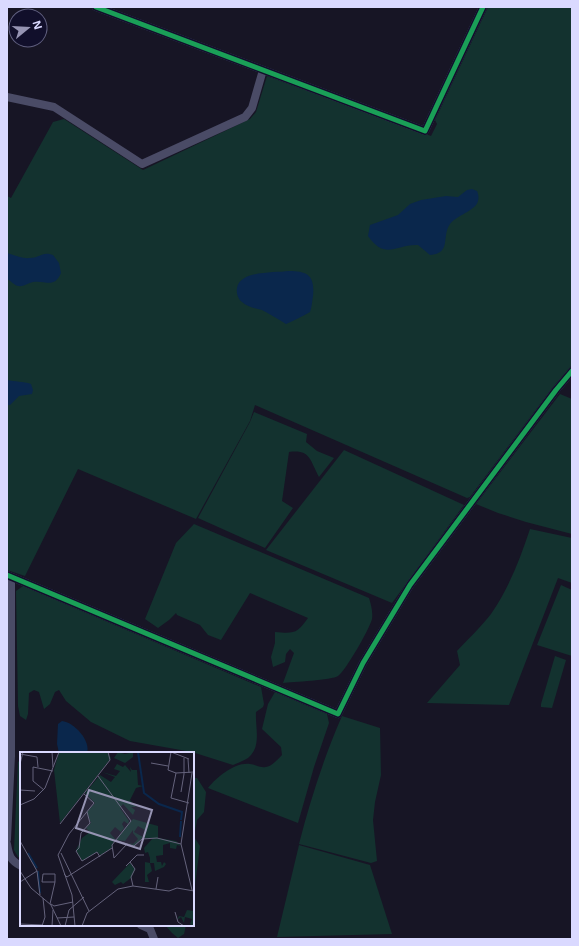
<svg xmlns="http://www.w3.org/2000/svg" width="579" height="946" viewBox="0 0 579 946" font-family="'Open Sans',sans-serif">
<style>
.green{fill:#13322f}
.water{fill:#0a274c}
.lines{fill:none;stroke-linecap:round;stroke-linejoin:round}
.street{stroke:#4a4b66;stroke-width:8}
.cycleway-casing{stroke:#110f2b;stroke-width:8}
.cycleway{stroke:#1a9f57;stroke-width:5}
.inset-river{fill:none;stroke:#0a274c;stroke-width:2}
.inset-road{fill:none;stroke:#65637c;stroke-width:1}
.view{fill:#9694b3;fill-opacity:0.15;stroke:#9694b3;stroke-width:2}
.inset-edge{fill:none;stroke:#dad9ff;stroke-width:2}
</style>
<rect width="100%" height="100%" fill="#171525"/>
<!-- green -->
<g class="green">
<path d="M488,7H572V365L553,387L470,497L467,498L255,405L250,421L196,519L78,469L25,576L7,570V196L11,198L53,122L64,119L143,170L250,119L256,112L267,76L431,136L437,124L435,120Z"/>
<path d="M560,394L572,399V534L526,522L498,513L476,504Z"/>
<path d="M254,412L307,434L306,442L317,451L334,458L319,477C310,460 310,449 289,452L282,501L293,508L265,548L198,518L250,422Z"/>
<path d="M344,450L464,505L392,603L266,550Z"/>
<path d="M194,524L369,598C371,604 373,612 372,619C370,628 345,672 338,676C332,680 292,682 283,683L294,653L290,649L286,654L285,662L273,667L271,657L275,643V632C295,634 297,633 308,618L250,593L221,640L208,635L200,625L177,615L176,613L169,620L158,628L145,619L176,543Z"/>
<path d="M530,529L572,538V583L558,578L509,705L427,703L460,665L457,651C468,639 481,627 491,614C509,588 520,559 530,529Z"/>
<path d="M561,585L572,590V656L537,645Z"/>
<path d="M23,586L261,687L264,704L263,707L256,712C255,727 262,747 248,758C243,761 238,763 233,765L192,752L130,741L91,722L66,701L59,690L55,692L50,704L44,709L39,692L34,690L29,693L28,714L26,720L20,716L18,706L16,591Z"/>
<path d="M555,656L566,660L552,708L541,707V704Z"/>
<path d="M275,692L327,714L329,723L314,767L298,823L208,788C217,777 235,762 250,764C254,764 258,767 262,767C270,769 277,760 282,755L281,747L262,729L268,704Z"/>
<path d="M342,716L380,728L381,775L375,802L373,820L377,861L371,863L299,844C310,801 324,757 342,716Z"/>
<path d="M18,761L21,764V858L18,857L14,850Z"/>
<path d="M193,778H197L206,792L204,812L197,820L194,837L200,846L193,901Z"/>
<path d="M299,845L370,865L392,934L277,937Z"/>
<path d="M165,925H186L184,934L178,938L172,933Z"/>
</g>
<!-- water -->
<g class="water">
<path d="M472,189L477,191C485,210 459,212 450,224C441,237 452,253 430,255L418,245C395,244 386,261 368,236L370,225L398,215L410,204L421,200L446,196L458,197L467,190Z"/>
<path d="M7,253C15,255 22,259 30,258C40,258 42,251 53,255L59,263L61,273C54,289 46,280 33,282C28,283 23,287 18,286C14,285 11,281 7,279Z"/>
<path d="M289,271C308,271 315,276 313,296C312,301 312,307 310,312C309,313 287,324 286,324C278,319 270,314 262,310C255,308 247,307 242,302C238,299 236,293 237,288C240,270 275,273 289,271Z"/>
<path d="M7,380C15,382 23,381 31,384L33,390L32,394L19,396L10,405H7Z"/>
<path d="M62,721C74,722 91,741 87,753H59L57,744L58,724Z"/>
</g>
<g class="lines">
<!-- street -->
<g class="street">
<path d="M96,7L425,131L483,7"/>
<path d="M7,97L54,107L142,164L245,117L252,108L263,70"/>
<path d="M7,575L338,714L363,663L410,585L556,390L572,371"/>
<path d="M7,839L11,756V577"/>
<path d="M7,844C9,856 10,860 21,866"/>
<path d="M141,925L150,929L154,939"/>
</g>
<defs>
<g id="cycleway">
<path d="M96,7L425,131L483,7"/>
<path d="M7,575L338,714L363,663L410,585L556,390L572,371"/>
</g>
</defs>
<!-- cycleway casing -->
<use href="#cycleway" class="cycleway-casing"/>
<!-- cycleway -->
<use href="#cycleway" class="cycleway"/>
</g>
<!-- overview -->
<g transform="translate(20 752)">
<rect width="174" height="174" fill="#171525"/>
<path d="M39,0H87L91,6L40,71L34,18ZM98,0L105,2L113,0V5L105,11L94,6ZM97,12L103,15L105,13L111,20L110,15L112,18H117L118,33L123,34L116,36L110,48L116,55H111L115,58L113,63L103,52L100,56L109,69L108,72L104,69L102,72L104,76L101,80L95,75L90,81L95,87L91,96L81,103L77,100L62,109L56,98L62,86L70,80L66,76L71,71L67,60L75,51L65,41L80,23L91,30L95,25L82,20L96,24L100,19L94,17ZM113,67L138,74V86L156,89L161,94L157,93L156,97L150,96V91L143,93V103L136,104L137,110H141L142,114L144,110L146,112L144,115L135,119L134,111H130L132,119L127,123L129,130H125V110L130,111V106L128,100L125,101L124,96L133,86H125V78L118,74L114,80L123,85L114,94L109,91L113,92L118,87L113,81V78L105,89L96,88ZM110,111L115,117L111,126L103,132L101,130L95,133L92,130ZM167,158L174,159V174L170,172L172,167L165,165L164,171L161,165L157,168L159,164L164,165Z" fill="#13322f"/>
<path class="inset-river" d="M118,0L124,41L139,52L162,60L161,68M160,85L161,69M8,101L17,116M18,119L20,141"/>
<path class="inset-road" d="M32,0L33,15M151,0L148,18L156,21L174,20M151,0L169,7M0,2L17,5L18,15M164,6V22M168,7L169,21M131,11L148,14M0,12L3,0M156,21L151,46L169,51M172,21L161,92L172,138M78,24L111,69L92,93L94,106L107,92M0,38L15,39M24,38L13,29V15L33,19M161,40L164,22M0,53L14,47L25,36L39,0M67,60L70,71L61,81L59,96L56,99L62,109L77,100L80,105M40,72L90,8L88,0M95,88L114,94L122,87L137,86L161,92M0,89L17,119L20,143M41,101L69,159M110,110L115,117L111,125L113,134M106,114L117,103H124M0,119L11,136L31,153L41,174M44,122L47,125L92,96M0,130L17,119M136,137L138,125M30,152L35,130V122H23L22,130H35M31,152L34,154L53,150M155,160L158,170L164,174M37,166L54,165M0,172L23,173M22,174L25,165L23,146M32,174L33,158M45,174L49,158L64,145M55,174L52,143L38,103L49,82L74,51L64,42M62,174L67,161L98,137L113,134L149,139L157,136L174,139"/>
<path class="view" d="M69,38L132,58L120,97L56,76Z"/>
<rect width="174" height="174" class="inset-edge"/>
</g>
<!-- border -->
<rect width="579" height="946" fill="none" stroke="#dad9ff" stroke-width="16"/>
<!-- north arrow -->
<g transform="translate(28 28) rotate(72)"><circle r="19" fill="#110f2b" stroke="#616080"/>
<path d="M0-3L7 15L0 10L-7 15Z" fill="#9694b3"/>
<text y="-6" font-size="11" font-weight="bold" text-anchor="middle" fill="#dad9ff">N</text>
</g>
</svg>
